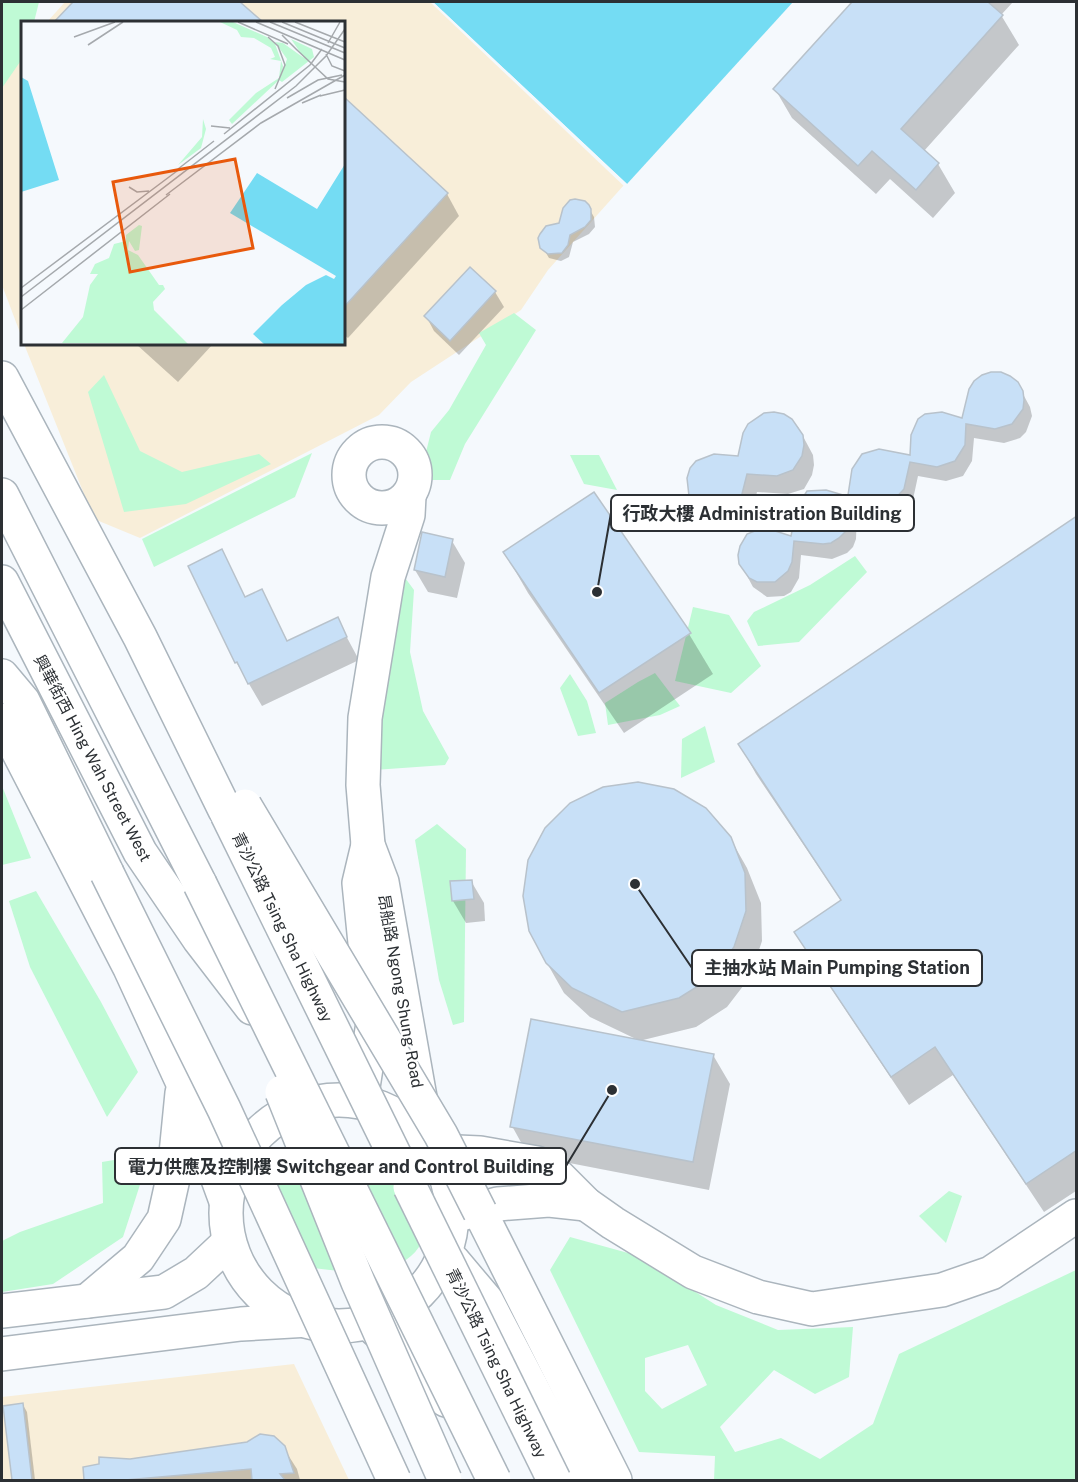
<svg xmlns="http://www.w3.org/2000/svg" width="1078" height="1482" viewBox="0 0 1078 1482" font-family="'Public Sans','Noto Sans TC',sans-serif">
<style>
.industrial{fill:#f8eed9}
.green{fill:#bffad5;fill-rule:evenodd}
.water{fill:#74dcf3}
.pier{fill:#f5f9fd}
.shadow{fill:#0003}
.building{fill:#c8e0f7;stroke:#b8c2cb;stroke-width:1.5}
.lines{fill:none;stroke-linecap:round;stroke-linejoin:round}
.minor-casing{stroke:#abb5bd;stroke-width:36}
.major-casing{stroke:#abb5bd;stroke-width:36}
.highway-casing{stroke:#abb5bd;stroke-width:36}
.minor{stroke:#fff;stroke-width:33}
.major{stroke:#fff;stroke-width:33}
.highway{stroke:#fff;stroke-width:33}
.highway-bridge-casing{stroke:#abb5bd;stroke-width:36;stroke-linecap:butt}
.highway-bridge{stroke:#fff;stroke-width:33}
.labels{text-anchor:middle;stroke-width:4.5;stroke-linejoin:round;paint-order:stroke}
.street-label{font-size:16px;fill:#2c3034;stroke:#fff}
.inset-road{fill:none;stroke:#a5a9ad;stroke-width:1.5}
.view{fill:#e8590c;fill-opacity:0.15;stroke:#e8590c;stroke-width:3}
.inset-edge{fill:none;stroke:#2c3034;stroke-width:3}
.leader{fill:none;stroke:#2c3034;stroke-width:2}
.callout-dot{fill:#2c3034;stroke:#fff;stroke-width:2}
.callout{fill:#fff;stroke:#2c3034;stroke-width:2}
.callout-label{font-size:18px;text-anchor:middle;font-weight:bold;fill:#2c3034}
</style>
<rect width="100%" height="100%" fill="#f5f9fd"/>
<!-- industrial -->
<g class="industrial">
<path d="M65,2H431L624,185L548,270L521,310L411,382L379,415L140,538L94,519L24,344H344V22H47Z"/>
<path d="M22,50V338L2,285V74Z"/>
<path d="M294,1364L349,1480H2V1397Z"/>
</g>
<!-- green -->
<g class="green">
<path d="M2,2H39L34,22H22V59L2,88Z"/>
<path d="M514,313L536,330L465,444L450,480H428L423,464L431,432L449,410L486,345L479,333Z"/>
<path d="M104,375L140,451L182,472L259,454L271,464L186,504L124,512L88,392Z"/>
<path d="M312,453L295,497L154,567L142,539Z"/>
<path d="M570,455H599L617,490L584,484Z"/>
<path d="M855,556L867,572L799,642L758,646L747,621L754,612L810,585Z"/>
<path d="M400,571L414,590L410,652L423,711L449,758L445,765L374,770Z"/>
<path d="M693,607L729,615L761,666L731,693L675,681Z"/>
<path d="M655,673L680,706L660,715L608,725L605,703L638,682Z"/>
<path d="M570,674L587,701L596,733L578,736L560,688Z"/>
<path d="M705,726L715,762L681,778L682,739Z"/>
<path d="M2,786L31,858L2,865Z"/>
<path d="M437,824L466,849L464,1022L453,1025L439,980L415,840Z"/>
<path d="M36,891L101,1002L138,1072L107,1117L30,967L9,901Z"/>
<path d="M350,1153C376,1156 399,1159 418,1178L425,1237C421,1244 417,1251 411,1256C386,1278 344,1272 313,1268L271,1178C294,1152 318,1156 350,1153Z"/>
<path d="M150,1154L123,1237L53,1284L2,1292V1241L20,1232L103,1203L102,1162Z"/>
<path d="M949,1191L962,1196L946,1243L919,1216Z"/>
<path d="M570,1237L639,1256L716,1305L778,1330L853,1327L849,1377L815,1394L774,1370L720,1427L735,1452L781,1438L820,1459L873,1424L899,1354L1076,1270V1480H714L715,1456L639,1452L550,1270ZM688,1345L707,1385L662,1409L645,1391V1358Z"/>
</g>
<!-- water -->
<path class="water" d="M433,2H793L627,184Z"/>
<!-- pier -->
<path class="pier" d="M430,2H433L627,184L625,187Z"/>
<!-- shadow -->
<g class="shadow">
<path d="M75,2H238L260,22H56Z"/>
<path d="M854,2H1013L1001,15L1019,45L924,151L938,164L955,193L933,218L890,179L876,194L792,118L775,89Z"/>
<path d="M344,99L447,194L459,216L348,338L344,335Z"/>
<path d="M590,210L594,217L595,227L589,234L573,242L569,257L561,261L549,258L540,243L560,224Z"/>
<path d="M470,269L495,292L504,307L459,355L434,331L426,316Z"/>
<path d="M136,344H213L178,382Z"/>
<path d="M1017,383L1030,407L1032,416L1026,432L1020,438L1004,443L974,438L972,461L963,476L946,481L918,476L912,504L899,517L882,519L855,509L857,513L856,539L853,547L847,553L832,559L801,555L799,578L791,592L784,596L767,597L753,587L745,572L793,538L826,492L852,499L849,495L912,457Z"/>
<path d="M791,420L798,427L813,455L814,465L812,475L804,489L788,494L757,492L752,513L744,525L732,530L715,528L702,515L691,496Z"/>
<path d="M1076,518V1191L1044,1212L953,1075L909,1105L813,961L796,932L842,902L756,774L740,745Z"/>
<path d="M452,541L465,563L457,598L428,592L415,570Z"/>
<path d="M221,551L246,598L261,591L288,642L337,619L359,660L262,706L236,662Z"/>
<path d="M505,553L689,634L713,674L624,733L528,593Z"/>
<path d="M730,838L747,868L761,903L762,941L750,977L727,1007L696,1027L639,1041L713,1055L730,1084L709,1190L528,1155L512,1126L638,1040L590,1017L564,993L547,963Z"/>
<path d="M471,881L484,903L485,921L466,923L453,901Z"/>
<path d="M23,1405L27,1412L35,1480H13L5,1407Z"/>
<path d="M283,1447L297,1469L300,1480H86L84,1468L130,1461Z"/>
</g>
<!-- building -->
<g class="building">
<path d="M73,2H240L263,22H54Z"/>
<path d="M852,2H988L1003,15L901,129L939,163L916,190L872,151L858,166L773,89Z"/>
<path d="M344,97L448,193L344,307Z"/>
<path d="M575,199L585,201L589,205L591,209V220L585,227L570,235L568,245L562,253L548,254L540,248L538,238L540,234L546,226L559,223L563,208L570,200Z"/>
<path d="M470,267L496,291L450,341L424,316Z"/>
<path d="M991,372H1001L1010,376L1018,382L1023,391L1024,400L1023,409L1012,424L995,429L966,424L965,445L955,461L937,467L910,462L904,489L891,503L882,505H873L848,495L852,469L862,454L879,449L910,455L911,435L918,419L925,414L942,412L962,418L969,389L974,381L982,375Z"/>
<path d="M774,412L784,414L792,419L803,435L804,445L802,456L793,470L777,476L747,474L742,494L734,507L721,511L703,509L695,504L689,496L687,478L690,468L696,461L714,454L738,456L743,433L748,424L764,413Z"/>
<path d="M826,490L850,497L849,523L845,532L839,538L831,543L823,544L794,541L792,562L788,571L775,582H757L749,578L739,564L738,555L740,546L747,534L760,529H769L791,536L797,507L807,491Z"/>
<path d="M594,492L691,633L599,693L503,552Z"/>
<path d="M1077,516V1150L1026,1184L935,1047L891,1077L794,932L841,900L738,744Z"/>
<path d="M422,532L453,539L445,577L414,570Z"/>
<path d="M222,549L245,597L262,589L287,641L338,617L347,637L248,684L237,662L235,663L188,566Z"/>
<path d="M638,782L674,789L706,808L731,837L745,873L746,911L734,947L711,978L679,998L622,1012L572,988L546,963L529,931L523,896L528,860L545,828L570,803L603,787Z"/>
<path d="M472,880L474,899L452,901L450,881Z"/>
<path d="M531,1019L714,1054L693,1162L510,1127Z"/>
<path d="M23,1403L32,1480H12L3,1406Z"/>
<path d="M260,1434L274,1436L285,1446L294,1473L280,1474L285,1480H252L251,1469L125,1480H84L83,1467L99,1464V1457L130,1459L247,1442Z"/>
</g>
<g class="lines">
<defs>
<g id="minor">
<circle cx="382" cy="475" r="33"/>
<path d="M409,496L408,515L388,577L365,718L363,785L368,845L382,882L421,1103"/>
<path d="M361,1100L373,1023L359,883L368,845"/>
<path d="M435,1151L480,1153L537,1163L559,1177L586,1204L613,1223L693,1272L758,1297L812,1309L942,1290L991,1273L1076,1216"/>
<path d="M453,1216L498,1204L549,1200L586,1204"/>
<path d="M2,1311L164,1292L196,1273L229,1242"/>
<path d="M375,1329L430,1376L446,1400"/>
<path d="M2,1354L241,1324L309,1320"/>
</g>
<g id="major">
<path d="M2,582L140,852L199,939L252,1008"/>
<path d="M2,720L130,968L182,1081L226,1201"/>
<circle cx="339" cy="1213" r="113"/>
<path d="M453,1261L486,1300L580,1480"/>
<path d="M87,1301L138,1258L164,1219L174,1174L182,1093"/>
</g>
<g id="highway">
<path d="M2,378L140,637L225,810"/>
<path d="M2,495L200,884"/>
<path d="M2,676L23,701L107,873"/>
<path d="M480,1212L615,1480"/>
</g>
</defs>
<!-- minor casing -->
<use href="#minor" class="minor-casing"/>
<!-- major casing -->
<use href="#major" class="major-casing"/>
<!-- highway casing -->
<use href="#highway" class="highway-casing"/>
<!-- minor -->
<use href="#minor" class="minor"/>
<!-- major -->
<use href="#major" class="major"/>
<!-- highway -->
<use href="#highway" class="highway"/>
<defs>
<g id="highway-bridge">
<path d="M245,806L441,1135L480,1212"/>
<path d="M227,814L396,1158"/>
<path d="M107,873L224,1109L394,1480"/>
<path d="M200,884L494,1480"/>
<path d="M282,1092L358,1282L445,1480"/>
<path d="M410,1187L554,1480"/>
</g>
</defs>
<!-- highway-bridge casing -->
<use href="#highway-bridge" class="highway-bridge-casing"/>
<!-- highway-bridge -->
<use href="#highway-bridge" class="highway-bridge"/>
</g>
<g class="labels">
<!-- street labels -->
<g class="street-label">
<text transform="translate(93 758) rotate(62)" y="6">興華街西 Hing Wah Street West</text>
<text transform="translate(283 927) rotate(64)" y="6">青沙公路 Tsing Sha Highway</text>
<text transform="translate(401 991) rotate(80)" y="6">昂船路 Ngong Shung Road</text>
<text transform="translate(497 1363) rotate(64)" y="6">青沙公路 Tsing Sha Highway</text>
</g>
</g>
<!-- overview -->
<g transform="translate(21 21)">
<rect width="324" height="324" fill="#f5f9fd"/>
<path d="M199,1H212L246,16L254,23L262,45L261,53L266,38L254,21L262,22L283,37L270,18L291,28L293,36L261,61L258,59L211,103L208,99L235,72L258,57L260,40L249,38L254,36L250,27L233,17L220,16L216,9ZM182,98L185,108L180,127L157,144L181,116ZM118,204L121,205L118,229L114,230L108,220L107,229L117,234L138,264H142L144,268L132,281L133,289L167,323L41,322L62,296L69,264L77,253H69L74,243L88,237L93,223L105,220V214Z" fill="#bffad5"/>
<path d="M0,56L7,60L38,159L0,171ZM324,143V323H243L232,313L261,284L285,264L305,254L313,258L315,255L209,192L236,152L296,188Z" fill="#74dcf3"/>
<path class="inset-road" d="M217,1L267,23M235,1L324,39M249,1L324,32M261,1L324,27M274,1L324,21M261,14L276,29M53,16L94,1M247,16L257,25L264,44L254,68M307,22L319,1M67,24L102,1M275,28L307,58L324,61M305,33L311,45L324,50M299,75L324,69M266,77L297,59L321,54M281,82L300,74M190,105L209,107M203,113L289,44L301,28M157,148L193,120M108,166L116,171L128,170M145,174L240,102L324,54M0,267L160,147M0,276L275,65L305,35L324,8M0,289L149,173"/>
<path class="view" d="M214,138L232,227L109,251L92,161Z"/>
<rect width="324" height="324" class="inset-edge"/>
</g>
<!-- callouts -->
<path class="leader" d="M597 592L611 513M635 884L692 968M612 1090L566 1166"/>
<g class="callout-dot">
<circle cx="597" cy="592" r="6"/>
<circle cx="635" cy="884" r="6"/>
<circle cx="612" cy="1090" r="6"/>
</g>
<g class="callout">
<rect x="611" y="495" width="303" height="36" rx="6"/>
<rect x="692" y="950" width="290" height="36" rx="6"/>
<rect x="115" y="1148" width="451" height="36" rx="6"/>
</g>
<g class="callout-label">
<text x="762" y="520">行政大樓 Administration Building</text>
<text x="837" y="974">主抽水站 Main Pumping Station</text>
<text x="341" y="1173">電力供應及控制樓 Switchgear and Control Building</text>
</g>
<!-- border -->
<rect width="1078" height="1482" fill="none" stroke="#2c3034" stroke-width="6"/>
</svg>
